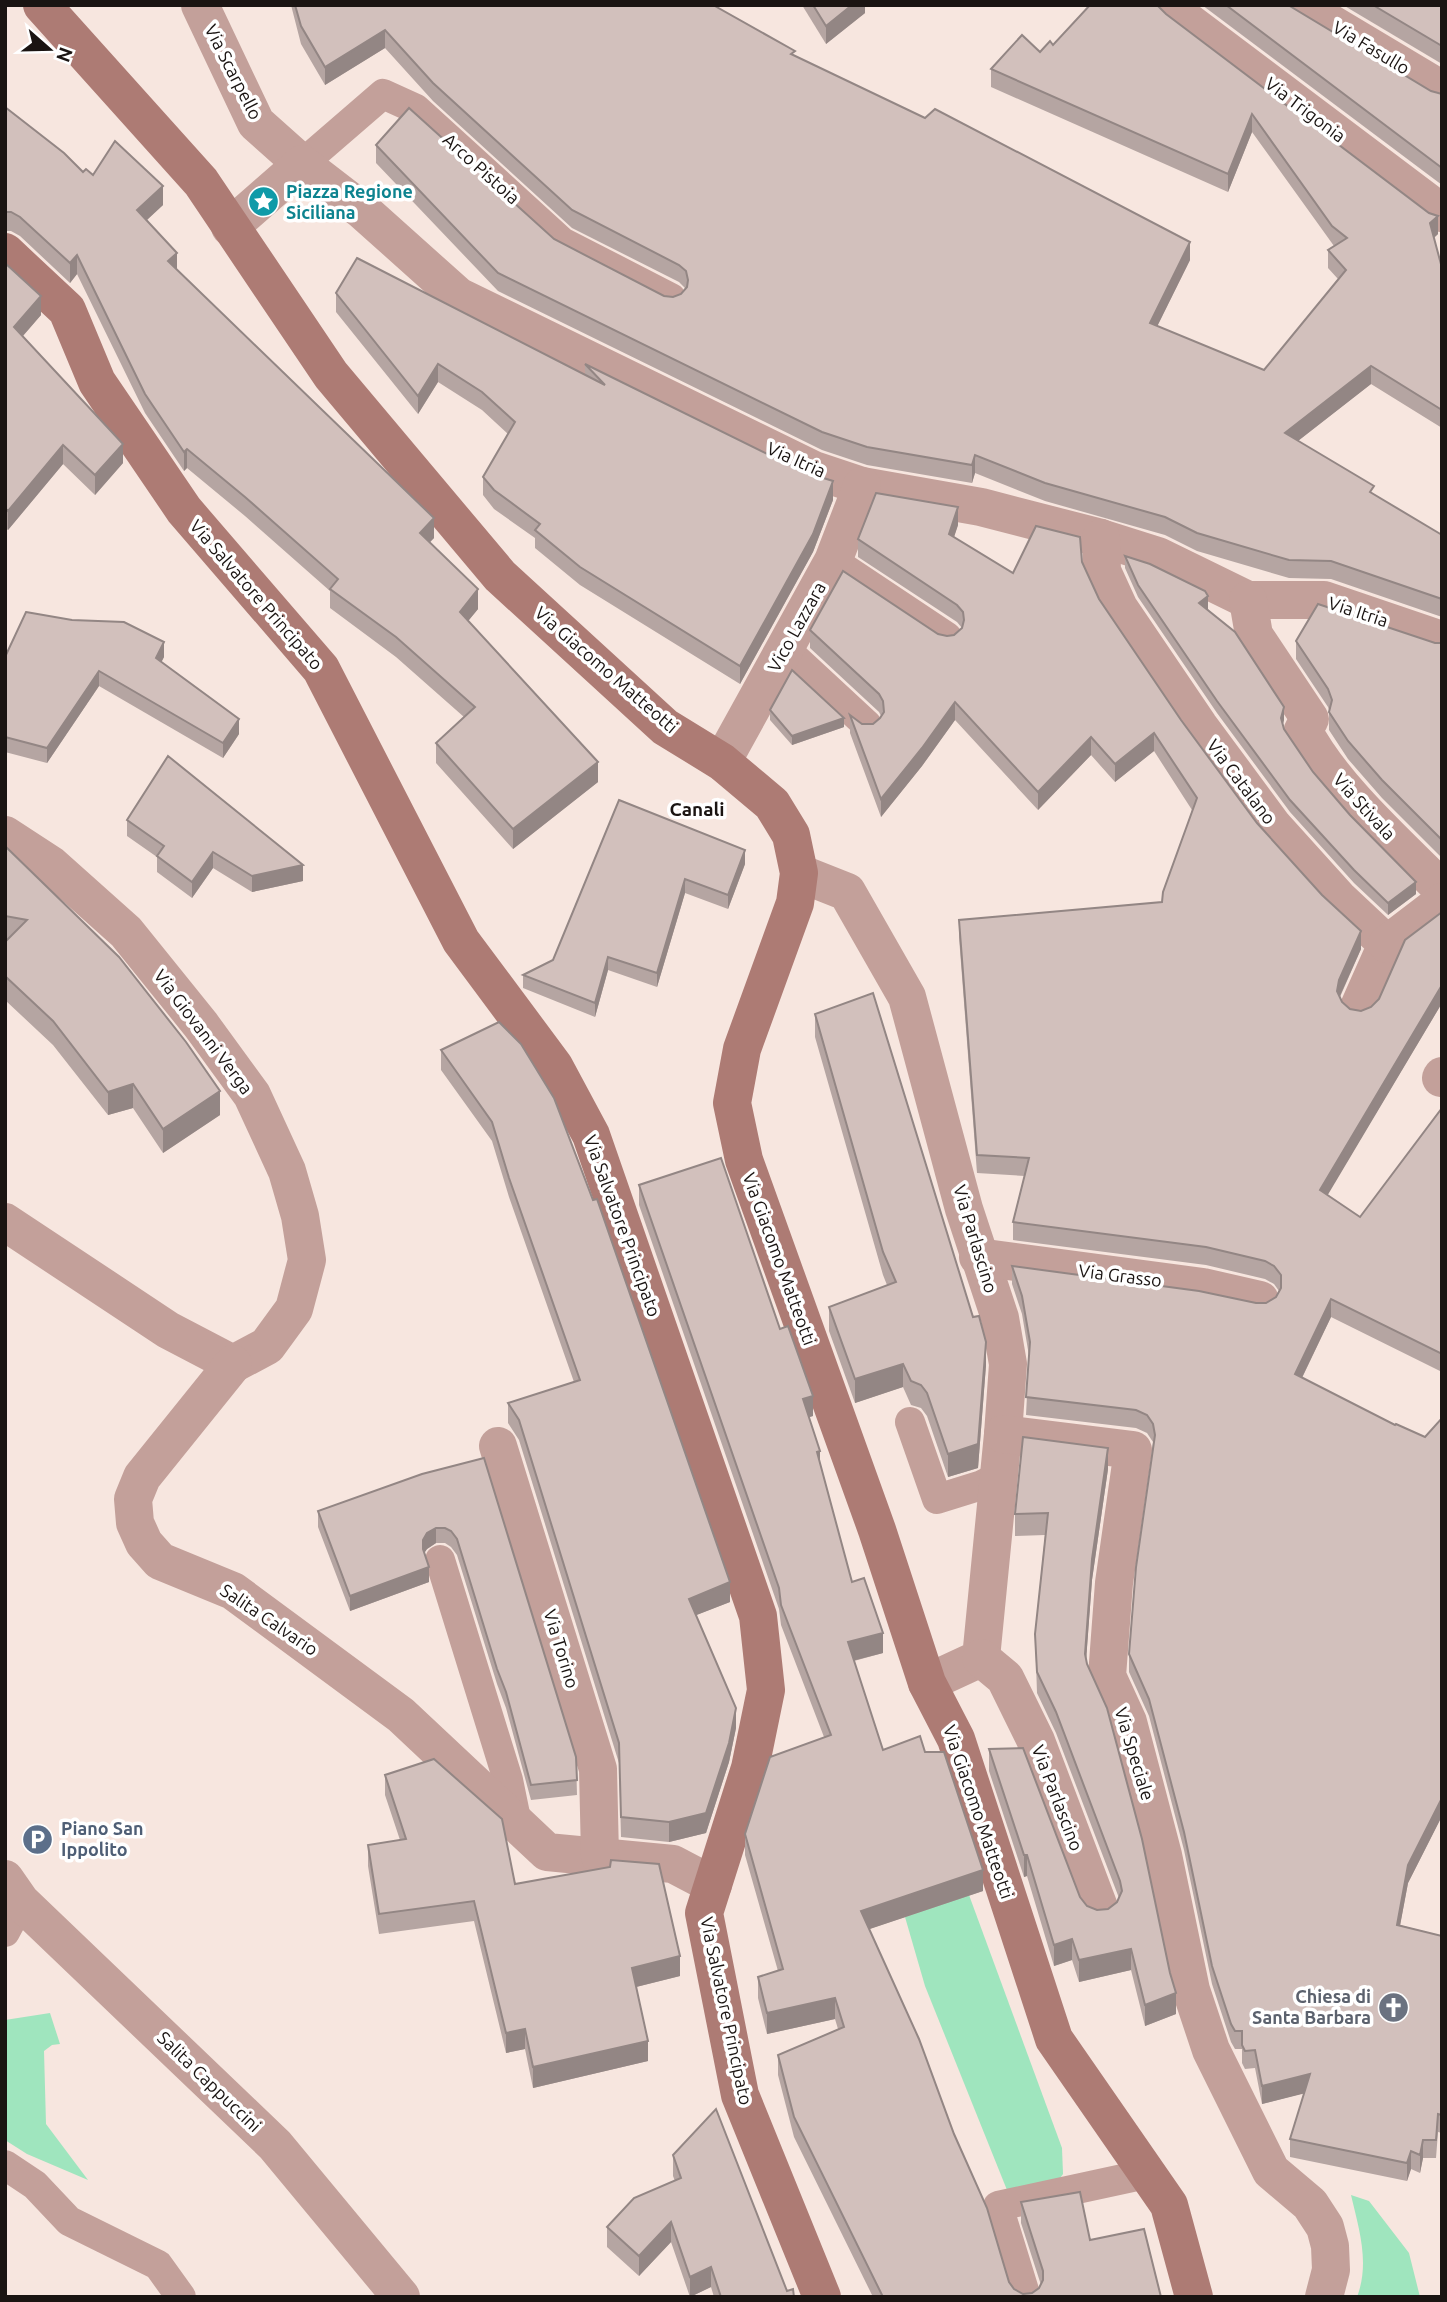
<svg xmlns="http://www.w3.org/2000/svg" width="1447" height="2302" viewBox="0 0 1447 2302" font-family="Ubuntu,sans-serif">
<style>
.green{fill:#9fe5be}
.lines{fill:none;stroke-linecap:round;stroke-linejoin:round}
.lane{stroke:#c3a09a;stroke-width:30}
.street{stroke:#c3a09a;stroke-width:38}
.secondary{stroke:#ad7b74;stroke-width:38}
.wall{fill:#b5a5a2}
.shaded-wall{fill:#938684}
.building{fill:#d2c0bc;stroke:#938684;stroke-width:2}
.labels{text-anchor:middle;stroke-width:7;stroke-linejoin:round;paint-order:stroke}
.street-label{font-size:18px;fill:#1a1412;stroke:#fff}
.culture-label{font-size:18px;font-weight:bold;fill:#0d838f;stroke:#fff;text-anchor:start}
.service-label{font-size:18px;font-weight:bold;fill:#4e5e75;stroke:#fff;text-anchor:start}
.worship-label{font-size:18px;font-weight:bold;fill:#5b616d;stroke:#fff;text-anchor:end}
.neighbourhood-label{font-size:19px;font-weight:bold;fill:#1a1412;stroke:#fff}
</style>
<rect width="100%" height="100%" fill="#f7e6df"/>
<!-- green -->
<g class="green">
<path d="M969,1895L1062,2148L1063,2174L1058,2181L1009,2195L925,1986L905,1917Z"/>
<path d="M50,2013L60,2044L52,2045L44,2051L46,2124L88,2180L27,2154L5,2140V2020Z"/>
<path d="M1351,2195L1369,2201L1409,2253L1420,2297H1357C1370,2263 1359,2229 1351,2195Z"/>
</g>
<g class="lines">
<!-- lane -->
<g class="lane">
<path d="M302,164L383,94L416,109L562,242L671,298"/>
<path d="M833,561L947,637"/>
<path d="M785,649L867,725"/>
<path d="M910,1422L937,1499L982,1485L998,1477"/>
<path d="M440,1560L508,1780L517,1824"/>
<path d="M5,1932L21,1902"/>
<path d="M5,2165L35,2185L69,2221L158,2265L181,2297"/>
<path d="M1026,2297L998,2206L1146,2174"/>
</g>
<!-- street -->
<g class="street">
<path d="M200,5L256,123L302,164"/>
<path d="M1170,5L1179,15L1442,213"/>
<path d="M1300,5L1442,90"/>
<path d="M230,227L302,164L363,211L458,296L814,470L862,486L981,507L1101,538L1158,556L1248,600H1324L1442,640"/>
<path d="M1101,538L1102,571L1119,608L1199,726L1273,826L1338,898L1387,944L1359,1007"/>
<path d="M1248,600L1254,635L1310,719L1303,730C1332,786 1396,843 1442,889"/>
<path d="M722,762L833,561L862,486"/>
<path d="M5,835L51,865L126,932L201,1025L252,1095L287,1171L300,1216L307,1260L294,1309L267,1346L233,1364L168,1330L5,1222"/>
<path d="M799,873L847,892L907,997L964,1209L1000,1318L1008,1364L1003,1434L981,1658L927,1683"/>
<path d="M1387,944L1442,902"/>
<path d="M1441,1078L1442,1076"/>
<path d="M978,1257L1203,1287L1260,1300"/>
<path d="M233,1364L142,1477L133,1499L135,1523L144,1543L160,1561L233,1591L401,1715L547,1852L673,1864L713,1885"/>
<path d="M1003,1434L1133,1450L1114,1583L1107,1676L1128,1722L1163,1855L1191,1990L1211,2050L1271,2171L1310,2204L1325,2227L1330,2246L1331,2270L1324,2297"/>
<path d="M498,1446L598,1769L600,1856"/>
<path d="M981,1658L1005,1678L1036,1741L1100,1910"/>
<path d="M5,1879L21,1902L275,2145L401,2297"/>
</g>
<!-- secondary -->
<g class="secondary">
<path d="M42,5L201,182L331,375L500,576L665,727L722,762L772,804L791,835L799,873L795,903L742,1049L732,1103L744,1160L877,1530L927,1683L956,1739L1054,2039L1169,2205L1194,2297"/>
<path d="M5,252L67,310L97,382L184,510L321,669L461,941L554,1066L591,1135L758,1616L766,1690L750,1768L704,1913L740,2095L822,2297"/>
</g>
</g>
<!-- wall -->
<g class="wall">
<path d="M291,5H713L795,56L1190,260L1157,326L1264,370L1338,279L1328,268V250L1334,246L1252,132L1228,192L991,87V69L1040,52L1053,45L1166,14L1438,234L1434,238L1442,268V428L1371,384L1298,441L1374,494L1442,535V617L1331,579L1289,578L1197,551L1165,535L1045,501L975,473L972,483L867,465L822,450L498,291L376,163V145L554,239L664,296L673,297L681,294L686,289L679,282L572,228L433,101L385,48L325,85L301,44Z"/>
<path d="M802,5H865V13L826,44Z"/>
<path d="M1202,5H1288L1431,91L1442,94V185Z"/>
<path d="M1343,5H1442V64Z"/>
<path d="M5,107L83,172L93,175L163,205L147,220L177,270L434,538L429,542L478,609L468,621L598,782L513,849L436,763V743L464,717L396,657L330,608V591L245,516L187,468L184,471L145,413L77,274L70,283L20,236L11,231H5Z"/>
<path d="M5,263L41,315L23,336L123,463L95,495L63,464L8,530L5,528Z"/>
<path d="M336,293L585,375V364L833,500L813,552L740,684L580,585L535,548V538L494,509L483,495V477L508,434L482,410L438,382L418,414L336,312Z"/>
<path d="M958,525L954,537L1013,573L1082,562L1099,599L1181,720L1257,823L1361,949L1340,997L1342,1002L1350,1009L1361,1011L1371,1007L1442,912V1003L1327,1195L1360,1217L1442,1108V1372L1331,1317L1302,1378L1395,1425L1425,1437L1442,1418V1816L1408,1883L1400,1925L1442,1936V2133L1438,2132L1436,2158H1423L1420,2173L1411,2169L1407,2181L1290,2157V2139L1304,2093L1262,2104L1255,2068L1245,2069L1242,2063V2049H1235L1231,2042L1212,1984L1184,1850L1149,1716L1129,1672V1654L1153,1442L1147,1433L1136,1428L1026,1415L1029,1356L1022,1314L1012,1284V1266L1256,1303H1266L1276,1297L1279,1291L1274,1284L1265,1279L1206,1265L1013,1240V1222L1025,1176L977,1173L959,937V920L1162,902L1192,810L1154,751L1115,782L1091,755L1038,810L955,720L922,766L881,817L850,733V715L862,724H873L880,718L881,716L879,712L810,648V630L938,634L947,636L954,635L962,628L957,622L858,557V539Z"/>
<path d="M1125,556L1208,609L1207,610L1284,720L1283,724L1284,729L1313,772L1416,894L1388,915L1354,883L1290,812L1217,713L1138,597L1125,568Z"/>
<path d="M1296,641L1442,643V858L1382,798L1348,759L1329,730V710L1328,707L1296,659Z"/>
<path d="M5,657H164L161,662L239,734L223,758L99,686L47,763L5,752Z"/>
<path d="M770,710L844,727L792,745L770,720Z"/>
<path d="M619,800L745,864L728,909L685,893L657,987L608,970L595,1017L523,988V975L553,960Z"/>
<path d="M127,820L303,881L252,892L213,868L192,898L157,872V857L127,836Z"/>
<path d="M5,846L220,1115L163,1153L133,1108L108,1115L53,1045L5,1000V942L7,940H5Z"/>
<path d="M815,1014L973,1317L986,1365L978,1468L948,1477L927,1416L921,1408L911,1405L903,1387L855,1403L829,1331V1307L887,1285L883,1275L815,1037Z"/>
<path d="M499,1022L730,1602L696,1615L736,1728L729,1762L706,1833L669,1842L621,1837L619,1763L519,1440L508,1423V1403L574,1382L509,1197L492,1141L441,1070V1050Z"/>
<path d="M639,1185L780,1329L813,1416L809,1417L820,1465L852,1582L883,1653L854,1661L883,1750L925,1752L983,1891L869,1929L1009,2282L1014,2289L1023,2294L1032,2293L1039,2288L1041,2285L1021,2223V2202L1090,2240L1161,2297H873L794,2137L778,2075V2055L838,2029L835,2019L767,2034L758,1998V1977L778,1971L745,1855V1834L824,1737L781,1625L779,1609L639,1205Z"/>
<path d="M1108,1469L1092,1580L1086,1660L1176,2014L1145,2026L1131,1970L1079,1982L1072,1960L1054,1966L1027,1876L1024,1877L989,1771V1749L1080,1897L1087,1906L1097,1910L1108,1909L1117,1902L1119,1898L1056,1733L1037,1693L1035,1634L1045,1535L1015,1536V1514Z"/>
<path d="M422,1474L576,1757L577,1795L531,1800L506,1708L497,1684L457,1555L451,1547L445,1543H436L427,1549L424,1553L429,1582L350,1611L318,1527V1511Z"/>
<path d="M385,1775L515,1884L680,1976L636,1987L648,2061L533,2088L525,2049L506,2053L474,1921L379,1934L368,1866V1845L400,1840L385,1795Z"/>
<path d="M673,2155L787,2291L794,2297H714L711,2287L690,2297L671,2242L639,2276L607,2247V2227L675,2181L673,2176Z"/>
</g>
<!-- shaded-wall -->
<g class="shaded-wall">
<path d="M852,5H865V13L826,44V26Z"/>
<path d="M385,30V48L325,85V67Z"/>
<path d="M1252,114V132L1228,192V174Z"/>
<path d="M163,186V205L137,229V210Z"/>
<path d="M1438,216V234L1430,241V223Z"/>
<path d="M1190,242V260L1150,341V323Z"/>
<path d="M177,253V272L168,261Z"/>
<path d="M77,255V274L70,283V263Z"/>
<path d="M41,296V315L14,346V327Z"/>
<path d="M438,364V382L418,414V396Z"/>
<path d="M1371,366V384L1285,451V433Z"/>
<path d="M123,444V463L95,495V475Z"/>
<path d="M63,445V464L8,530V511Z"/>
<path d="M187,449V468L184,471V452Z"/>
<path d="M975,455V473L972,483V465Z"/>
<path d="M833,481V500L813,552L740,684V666Z"/>
<path d="M958,507V525L949,552V534Z"/>
<path d="M434,518V538L420,553V533Z"/>
<path d="M478,589V609L460,631V612Z"/>
<path d="M1208,596V609L1199,616V603Z"/>
<path d="M164,642V657L156,673V658Z"/>
<path d="M99,671V686L47,763V748Z"/>
<path d="M955,702V720L922,766L881,817V799Z"/>
<path d="M1284,707V720L1281,730V718Z"/>
<path d="M844,718V727L792,745V736Z"/>
<path d="M239,719V734L223,758V743Z"/>
<path d="M1154,733V751L1115,782V764Z"/>
<path d="M1091,737V755L1038,810V792Z"/>
<path d="M598,762V782L513,849V829Z"/>
<path d="M745,850V864L728,909V895Z"/>
<path d="M213,852V868L192,898V882Z"/>
<path d="M303,865V881L252,892V876Z"/>
<path d="M685,879V893L657,987V973Z"/>
<path d="M1416,882V894L1388,915V903Z"/>
<path d="M1361,931V949L1339,998L1337,991L1339,980Z"/>
<path d="M608,957V970L595,1017V1003Z"/>
<path d="M1442,985V1003L1320,1208V1190Z"/>
<path d="M133,1084V1108L108,1115V1092Z"/>
<path d="M220,1091V1115L163,1153V1129Z"/>
<path d="M1331,1299V1317L1295,1392V1374Z"/>
<path d="M986,1342V1365L978,1468L948,1477V1454Z"/>
<path d="M903,1364V1387L855,1403V1379Z"/>
<path d="M813,1396V1416L803,1419V1399Z"/>
<path d="M1108,1448V1469L1092,1580L1085,1675V1654L1092,1559Z"/>
<path d="M820,1451V1471L817,1452Z"/>
<path d="M436,1528V1543L427,1549L423,1555V1540L427,1533Z"/>
<path d="M429,1567V1582L350,1611V1596Z"/>
<path d="M730,1582V1602L689,1618V1599Z"/>
<path d="M883,1633V1653L848,1662V1642Z"/>
<path d="M736,1708V1728L729,1762L706,1833L669,1842V1822Z"/>
<path d="M1442,1798V1816L1408,1883L1397,1942V1925L1408,1865Z"/>
<path d="M1024,1855H1027V1876L1024,1877Z"/>
<path d="M983,1870V1891L861,1932V1911Z"/>
<path d="M1072,1939V1960L1054,1966V1945Z"/>
<path d="M1131,1949V1970L1079,1982V1960Z"/>
<path d="M680,1956V1976L632,1988V1968Z"/>
<path d="M1176,1993V2014L1145,2026V2005Z"/>
<path d="M835,1998V2019L767,2034V2013Z"/>
<path d="M525,2029V2049L506,2053V2033Z"/>
<path d="M648,2041V2061L533,2088V2067Z"/>
<path d="M1310,2074V2092L1262,2104V2086Z"/>
<path d="M1423,2140V2158L1420,2173V2155Z"/>
<path d="M1411,2151V2169L1407,2181V2163Z"/>
<path d="M671,2222V2242L639,2276V2256Z"/>
<path d="M711,2267V2287L690,2297V2277Z"/>
</g>
<!-- building -->
<g class="building">
<path d="M295,5H713L795,51L791,54L925,118L935,109L1190,242L1150,323L1264,370L1346,270L1328,250L1347,238L1332,226L1252,114L1228,174L991,69L1022,35L1040,52L1050,41L1053,45L1090,5H1157L1166,14L1429,213L1438,216L1430,223L1442,268V410L1371,366L1285,433L1374,486L1370,492L1442,535V599L1331,561L1289,560L1197,533L1165,517L1045,483L975,455L972,465L867,447L822,432L498,273L376,145L409,108L554,239L664,296L673,297L681,294L687,287L688,280L686,271L679,265L572,210L433,83L385,30L325,67L301,26Z"/>
<path d="M813,5H852L826,26Z"/>
<path d="M1226,5H1288L1431,91L1442,94V168Z"/>
<path d="M1373,5H1442V46Z"/>
<path d="M5,107L64,153L83,172L86,169L93,175L115,141L163,186L137,210L177,253L168,261L434,518L420,533L478,589L460,612L598,762L513,829L436,743L475,707L396,637L330,589L338,579L245,497L187,449L184,452L145,394L77,255L70,263L20,217L11,212H5Z"/>
<path d="M357,258L605,385L585,364L804,472L833,481L813,534L740,666L580,567L535,530L540,524L494,490L483,477L515,422L482,392L438,364L418,396L336,293Z"/>
<path d="M5,263L41,296L14,327L123,444L95,475L63,445L8,511L5,508Z"/>
<path d="M876,493L958,507L949,534L1013,573L1036,526L1080,537L1082,562L1099,599L1181,720L1257,823L1322,895L1361,931L1339,980L1337,991L1342,1002L1350,1009L1361,1011L1371,1007L1379,999L1405,940L1442,912V985L1320,1190L1360,1217L1442,1108V1354L1331,1299L1295,1374L1395,1425L1396,1424L1425,1437L1442,1418V1798L1408,1865L1397,1925L1442,1936V2115L1438,2114L1436,2140H1423L1420,2155L1411,2151L1407,2163L1290,2139L1310,2074L1262,2086L1255,2050L1245,2051L1242,2045V2031H1235L1231,2024L1212,1966L1184,1832L1149,1699L1129,1654L1136,1567L1155,1435L1153,1424L1147,1415L1136,1410L1026,1397L1030,1342L1022,1296L1012,1266L1199,1291L1256,1303H1266L1276,1297L1281,1288V1275L1274,1266L1265,1261L1206,1247L1013,1222L1029,1158L977,1155L959,920L1162,902L1163,892L1197,798L1154,733L1115,764L1091,737L1038,792L955,702L922,748L881,799L850,715L862,724H873L880,718L884,712L883,701L879,694L810,630L843,571L938,634L947,636L954,635L962,628L964,620L963,612L957,605L858,539Z"/>
<path d="M1125,556L1150,564L1205,591L1208,596L1199,603L1235,632L1284,707L1281,718L1284,729L1313,772L1350,815L1416,882L1388,903L1354,870L1290,800L1217,701L1138,585Z"/>
<path d="M1318,604L1435,643H1442V840L1382,780L1348,741L1329,712L1332,700L1328,689L1296,641Z"/>
<path d="M26,612L72,620L124,622L164,642L156,658L239,719L223,743L99,671L47,748L5,737V657Z"/>
<path d="M792,670L844,718L792,736L770,710Z"/>
<path d="M168,756L303,865L252,876L213,852L192,882L157,856L164,846L127,820Z"/>
<path d="M619,800L745,850L728,895L685,879L657,973L608,957L595,1003L523,975L553,960Z"/>
<path d="M5,846L119,957L186,1042L220,1091L163,1129L133,1084L108,1092L53,1021L5,976V942L27,920L5,916Z"/>
<path d="M873,993L973,1317L979,1316L986,1342L978,1444L948,1454L927,1393L921,1385L911,1381L903,1364L855,1379L829,1307L896,1282L883,1252L815,1014Z"/>
<path d="M499,1022L521,1044L554,1098L593,1200L597,1199L730,1582L689,1599L736,1708L729,1743L706,1813L669,1822L621,1817L619,1743L519,1420L508,1403L580,1380L509,1178L492,1122L441,1050Z"/>
<path d="M721,1158L780,1329L788,1326L813,1396L803,1399L820,1451L817,1452L852,1582L864,1578L883,1633L848,1642L883,1750L920,1736L925,1752H944L983,1870L861,1911L919,2039L954,2134L987,2208L1009,2282L1014,2289L1023,2294L1032,2293L1039,2288L1043,2280V2271L1021,2202L1080,2192L1090,2240L1144,2229L1161,2297H883L794,2117L778,2055L844,2027L835,1998L767,2013L758,1977L783,1969L745,1834L770,1757L831,1735L781,1605L779,1588L639,1185Z"/>
<path d="M1023,1437L1108,1448L1092,1559L1085,1654L1087,1664L1107,1708L1142,1839L1170,1973L1176,1993L1145,2005L1131,1949L1079,1960L1072,1939L1054,1945L1027,1855H1024L989,1749L1023,1748L1080,1897L1087,1906L1097,1910L1108,1909L1117,1902L1122,1891L1120,1881L1056,1712L1037,1672L1035,1634L1048,1513L1015,1514Z"/>
<path d="M484,1458L576,1757L577,1780L531,1785L506,1692L497,1669L457,1539L451,1531L445,1528H436L427,1533L423,1540V1549L429,1567L350,1596L318,1511L422,1474Z"/>
<path d="M434,1759L502,1819L515,1884L610,1867L611,1860L659,1864L680,1956L632,1968L648,2041L533,2067L525,2029L506,2033L474,1901L379,1914L368,1845L406,1839L385,1775Z"/>
<path d="M716,2109L787,2291L793,2289L794,2297H721L711,2267L690,2277L671,2222L639,2256L607,2227L634,2198L681,2178L673,2155Z"/>
</g>
<!-- icons -->
<defs>
<symbol id="sight-disc" viewBox="-11 -11 22 22"><circle r="9.5" fill="#0f9aa8" stroke="#fff"/><path d="M0-6L1.8-2.2L6-1.7L2.9 1.2L3.7 5.4L0 3.3L-3.7 5.4L-2.9 1.2L-6-1.7L-1.8-2.2Z" fill="#fff"/></symbol>
<symbol id="parking-disc" viewBox="-11 -11 22 22"><circle r="9.5" fill="#5c6f8a" stroke="#fff"/><path d="M-3.5-5.5H1a3.5 3.5 0 0 1 0 7H-1V5.5H-3.5ZM-1-3.4V-.6H.8a1.4 1.4 0 0 0 0-2.8Z" fill="#fff"/></symbol>
<symbol id="church-disc" viewBox="-11 -11 22 22"><circle r="9.5" fill="#6b7280" stroke="#fff"/><path d="M-1.2-6h2.4v3.5h3.3v2.4h-3.3V6h-2.4V-.1h-3.3v-2.4h3.3Z" fill="#fff"/></symbol>
</defs>
<g fill-rule="evenodd">
<use href="#sight-disc" x="246" y="184" width="35" height="35"/>
<use href="#parking-disc" x="20" y="1822" width="35" height="35"/>
<use href="#church-disc" x="1376" y="1990" width="35" height="35"/>
</g>
<g class="labels">
<!-- street labels -->
<g class="street-label">
<text transform="translate(1371 48) rotate(31)" y="6">Via Fasullo</text>
<text transform="translate(233 72) rotate(63)" y="6">Via Scarpello</text>
<text transform="translate(1305 110) rotate(37)" y="6">Via Trigonia</text>
<text transform="translate(481 169) rotate(42)" y="6">Arco Pistoia</text>
<text transform="translate(796 460) rotate(24)" y="6">Via Itria</text>
<text transform="translate(256 595) rotate(49)" y="6">Via Salvatore Principato</text>
<text transform="translate(1358 612) rotate(18)" y="6">Via Itria</text>
<text transform="translate(797 627) rotate(-61)" y="6">Vico Lazzara</text>
<text transform="translate(606 670) rotate(41)" y="6">Via Giacomo Matteotti</text>
<text transform="translate(1241 782) rotate(53)" y="6">Via Catalano</text>
<text transform="translate(1364 807) rotate(48)" y="6">Via Stivala</text>
<text transform="translate(203 1032) rotate(53)" y="6">Via Giovanni Verga</text>
<text transform="translate(622 1226) rotate(70)" y="6">Via Salvatore Principato</text>
<text transform="translate(975 1239) rotate(73)" y="6">Via Parlascino</text>
<text transform="translate(779 1259) rotate(70)" y="6">Via Giacomo Matteotti</text>
<text transform="translate(1120 1276) rotate(7)" y="6">Via Grasso</text>
<text transform="translate(269 1620) rotate(34)" y="6">Salita Calvario</text>
<text transform="translate(561 1649) rotate(73)" y="6">Via Torino</text>
<text transform="translate(1134 1754) rotate(73)" y="6">Via Speciale</text>
<text transform="translate(1057 1798) rotate(69)" y="6">Via Parlascino</text>
<text transform="translate(978 1812) rotate(71)" y="6">Via Giacomo Matteotti</text>
<text transform="translate(726 2011) rotate(78)" y="6">Via Salvatore Principato</text>
<text transform="translate(209 2082) rotate(44)" y="6">Salita Cappuccini</text>
</g>
<!-- culture labels -->
<g class="culture-label">
<text x="286" y="198">Piazza Regione<tspan x="286" dy="21">Siciliana</tspan></text>
</g>
<!-- service labels -->
<g class="service-label">
<text x="61" y="1835">Piano San<tspan x="61" dy="21">Ippolito</tspan></text>
</g>
<!-- worship labels -->
<g class="worship-label">
<text x="1371" y="2003">Chiesa di<tspan x="1371" dy="21">Santa Barbara</tspan></text>
</g>
<!-- neighbourhood labels -->
<g class="neighbourhood-label">
<text x="697" y="816">Canali</text>
</g>
</g>
<!-- border -->
<rect width="1447" height="2302" fill="none" stroke="#1a1412" stroke-width="14"/>
<!-- north arrow -->
<g transform="translate(49 49) rotate(110)" stroke="#ffffff" stroke-width="5" paint-order="stroke">
<path d="M0-5L12 26L0 18L-12 26Z" fill="#1a1412"/>
<text y="-10" font-size="19" font-weight="bold" text-anchor="middle" fill="#1a1412">N</text>
</g>
</svg>
